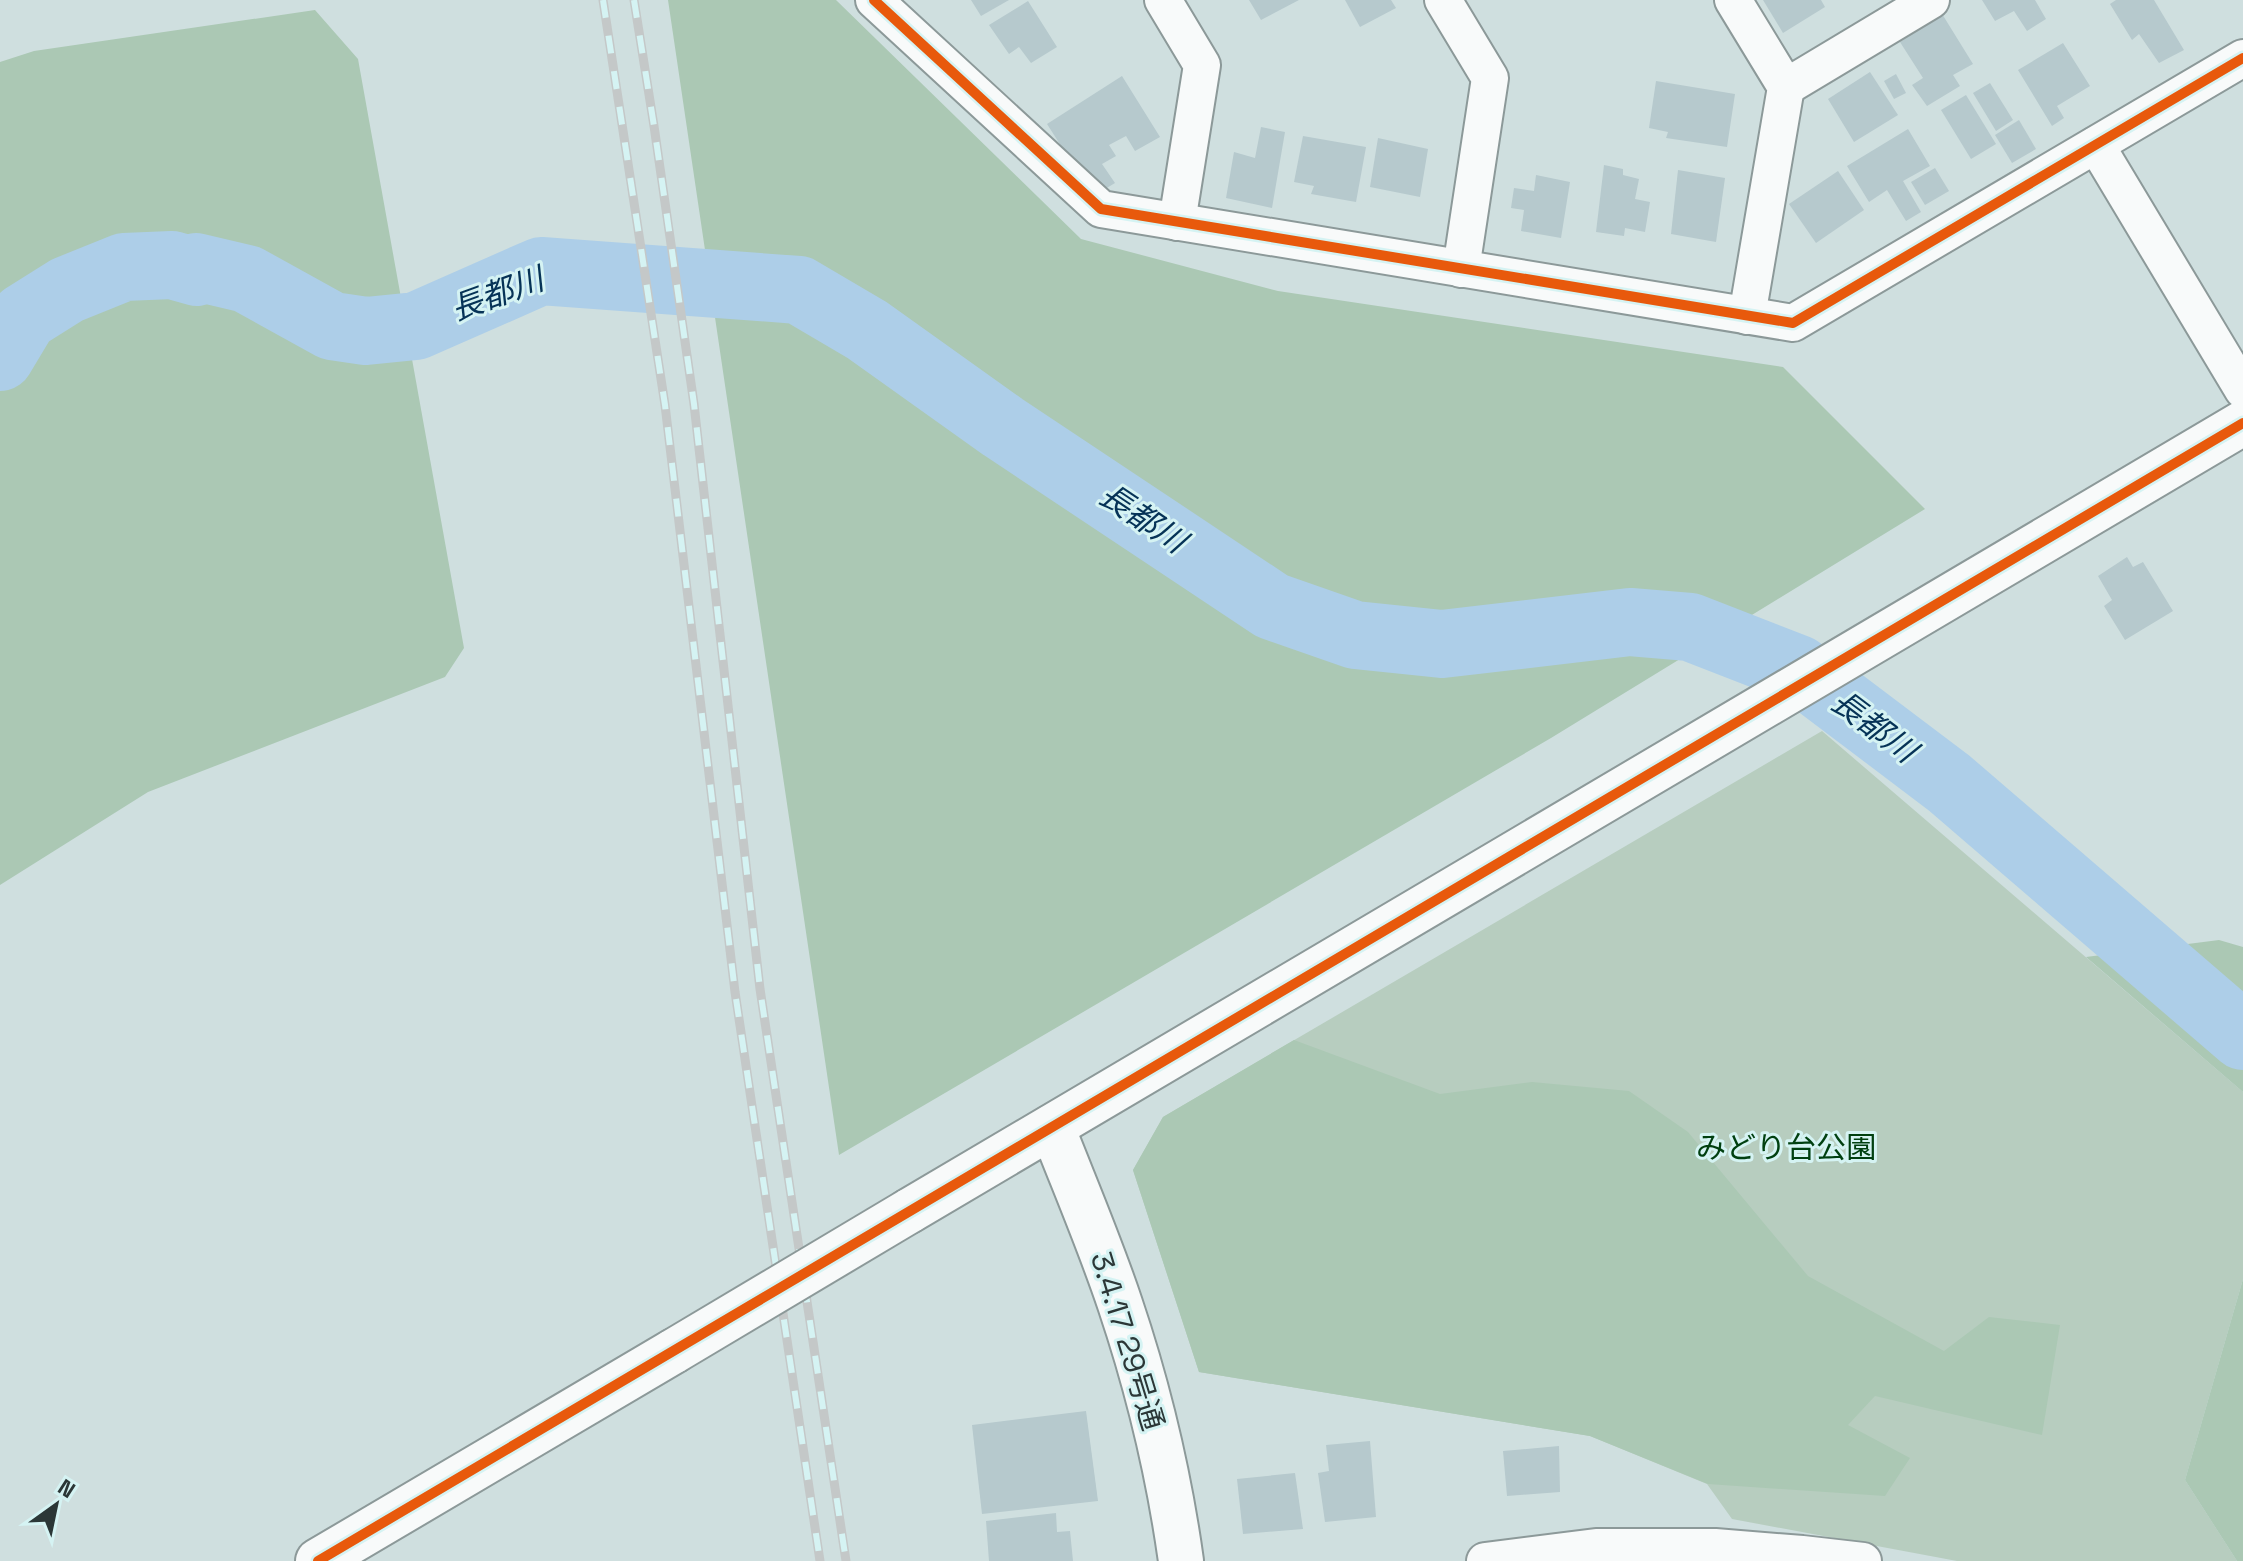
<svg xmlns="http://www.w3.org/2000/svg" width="2243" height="1561" viewBox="0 0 2243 1561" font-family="'Space Grotesk','Noto Sans JP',sans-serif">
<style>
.green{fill:#b7cdbf}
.forest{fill:#abc8b4}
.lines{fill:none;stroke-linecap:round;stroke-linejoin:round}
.river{stroke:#adcee8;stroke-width:68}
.building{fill:#b6c9cd}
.street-casing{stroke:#8c9999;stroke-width:40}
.secondary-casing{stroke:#8c9999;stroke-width:48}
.street{stroke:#f8fafa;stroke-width:36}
.secondary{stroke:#f8fafa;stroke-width:44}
.rail-casing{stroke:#c4c8c8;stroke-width:9}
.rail{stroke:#d5f3f3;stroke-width:6;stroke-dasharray:18;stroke-linecap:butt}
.secondary-bridge-casing{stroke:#8c9999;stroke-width:48;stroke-linecap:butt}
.secondary-bridge{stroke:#f8fafa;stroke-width:44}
.cycleway-casing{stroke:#d5f3f3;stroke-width:15}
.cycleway{stroke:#e8590c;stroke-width:10}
.labels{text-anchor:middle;stroke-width:6;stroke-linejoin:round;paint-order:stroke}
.park-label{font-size:30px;fill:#004010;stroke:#d5f3f3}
.street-label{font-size:30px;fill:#2b3737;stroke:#d5f3f3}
.water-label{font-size:32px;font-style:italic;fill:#063357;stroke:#d5f3f3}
</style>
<rect width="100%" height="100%" fill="#cfdfdf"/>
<!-- green -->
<path class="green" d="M1822,731L2243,1092V1279L2185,1480L2237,1561H1957L1732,1519L1707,1484L1590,1436L1199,1372L1133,1170L1163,1117Z"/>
<!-- forest -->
<g class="forest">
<path d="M668,0H836L1081,239L1278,291L1783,367L1925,509L1551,738L839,1155Z"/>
<path d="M315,10L358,59L464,648L445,677L148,792L0,885V62L34,51Z"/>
<path d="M2219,940L2243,947V1092L2086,957Z"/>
<path d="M1294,1040L1440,1094L1532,1082L1629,1091L1688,1132L1808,1276L1944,1351L1989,1317L2060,1325L2042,1435L1875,1396L1848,1425L1910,1458L1885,1496L1708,1484L1590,1436L1199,1372L1133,1170L1163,1117Z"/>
<path d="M2243,1279V1561H2237L2185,1480Z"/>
</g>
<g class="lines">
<!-- river -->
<path class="river" d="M0,357L24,317L67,290L124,267L172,265L197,272L196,267L247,279L332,326L366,331L416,326L541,271L799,290L867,330L1003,427L1272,606L1355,635L1442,644L1630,622L1690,627L1798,669L1949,783L2243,1036"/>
</g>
<!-- building -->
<g class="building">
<path d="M971,0H1009L981,16Z"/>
<path d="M1249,0H1299L1261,20Z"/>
<path d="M1345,0H1391L1396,8L1360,27Z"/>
<path d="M1763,0H1821L1825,7L1783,33Z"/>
<path d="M1982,0H2035L2046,19L2027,31L2014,11L1995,21Z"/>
<path d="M2116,0H2154L2184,50L2159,63L2139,34L2132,40L2110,4Z"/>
<path d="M1028,1L1057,47L1031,63L1019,47L1009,54L989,25Z"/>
<path d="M1939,9L1973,64L1953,75L1960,86L1927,106L1912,85L1923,78L1900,42L1912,34L1909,28Z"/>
<path d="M2063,43L2090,86L2057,106L2064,118L2052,126L2018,70Z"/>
<path d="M1870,72L1898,115L1854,142L1828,99Z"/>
<path d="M1896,74L1906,93L1894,99L1884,81Z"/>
<path d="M1122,76L1160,137L1135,151L1126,136L1109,145L1116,156L1102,164L1115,183L1100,192L1079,174L1047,124Z"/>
<path d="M1656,81L1735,94L1727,147L1666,138L1668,132L1649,128Z"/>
<path d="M1990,83L2013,120L1996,131L1973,93Z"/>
<path d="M1966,95L1996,144L1971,159L1941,110Z"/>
<path d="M2019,120L2036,149L2012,163L1995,135Z"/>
<path d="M1261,127L1285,132L1272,208L1226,198L1234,152L1255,158Z"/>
<path d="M1908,129L1930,166L1903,181L1921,212L1906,221L1887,190L1869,202L1847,166Z"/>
<path d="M1303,136L1366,147L1356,202L1311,194L1314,186L1294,182Z"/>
<path d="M1378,138L1428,149L1420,197L1370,187Z"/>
<path d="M1604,165L1623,169V175L1639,179L1635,199L1650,202L1645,232L1625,228L1624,236L1596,232Z"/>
<path d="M1935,168L1949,191L1925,205L1911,182Z"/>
<path d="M1678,170L1725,178L1716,242L1671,234Z"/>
<path d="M1838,171L1864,210L1816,243L1789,204Z"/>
<path d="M1536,175L1570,182L1561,238L1521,231L1524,210L1511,208L1514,188L1534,191Z"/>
<path d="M2127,557L2133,567L2143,562L2173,611L2125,640L2104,606L2112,600L2098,576Z"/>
<path d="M1086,1411L1098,1501L982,1514L972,1425Z"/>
<path d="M1370,1441L1376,1517L1325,1522L1318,1473L1329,1471L1326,1445Z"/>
<path d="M1559,1446L1560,1492L1507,1496L1503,1451Z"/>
<path d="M1295,1473L1303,1529L1243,1534L1237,1479Z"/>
<path d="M1056,1513L1057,1532L1070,1531L1073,1561H989L986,1521Z"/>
</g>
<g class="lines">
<defs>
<g id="street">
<path d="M874,0L1101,209L1793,323L2243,58"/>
<path d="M1163,0L1202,65L1177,222"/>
<path d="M1443,0L1490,78L1461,269"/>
<path d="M1733,0L1786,87L1747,316"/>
<path d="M1786,87L1931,0"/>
<path d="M2096,145L2243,390"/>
<path d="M1485,1561L1596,1547H1715L1802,1554L1863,1561"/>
</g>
<g id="secondary">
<path d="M1052,1127C1075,1186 1100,1244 1120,1304C1148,1387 1169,1475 1181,1561"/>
<path d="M909,1211L2243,423"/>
<path d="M318,1561L674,1351"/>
</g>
</defs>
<!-- street casing -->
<use href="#street" class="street-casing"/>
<!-- secondary casing -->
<use href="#secondary" class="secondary-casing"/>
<!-- street -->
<use href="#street" class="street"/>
<!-- secondary -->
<use href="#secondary" class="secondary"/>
<defs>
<g id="rail">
<path d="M603,0L665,405L735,992L820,1561"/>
<path d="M634,0L654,126L694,404L760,989L846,1561"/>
</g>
</defs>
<!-- rail casing -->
<use href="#rail" class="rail-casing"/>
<!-- rail -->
<use href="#rail" class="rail"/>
<defs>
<path id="secondary-bridge" d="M674,1351L909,1211"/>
</defs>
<!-- secondary-bridge casing -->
<use href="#secondary-bridge" class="secondary-bridge-casing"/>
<!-- secondary-bridge -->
<use href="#secondary-bridge" class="secondary-bridge"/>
<defs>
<g id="cycleway">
<path d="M874,0L1101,209L1793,323L2243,58"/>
<path d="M318,1561L2243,423"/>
</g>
</defs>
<!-- cycleway casing -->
<use href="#cycleway" class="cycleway-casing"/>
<!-- cycleway -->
<use href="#cycleway" class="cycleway"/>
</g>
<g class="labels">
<!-- park labels -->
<g class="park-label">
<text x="1786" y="1158">みどり台公園</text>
</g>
<!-- street labels -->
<g class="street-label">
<text transform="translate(1127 1341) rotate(73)" y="10">3.4.17 29号通</text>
</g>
<!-- water labels -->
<g class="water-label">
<text transform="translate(497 294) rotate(-20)" y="11">長都川</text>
<text transform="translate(1143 518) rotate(34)" y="11">長都川</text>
<text transform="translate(1874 726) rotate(37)" y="11">長都川</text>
</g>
</g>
<!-- north arrow -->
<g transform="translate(56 1505) rotate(33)" stroke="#d5f3f3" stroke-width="6" paint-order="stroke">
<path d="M0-6L14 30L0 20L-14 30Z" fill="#2b3737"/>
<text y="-12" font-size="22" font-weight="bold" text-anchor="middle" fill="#2b3737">N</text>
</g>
</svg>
